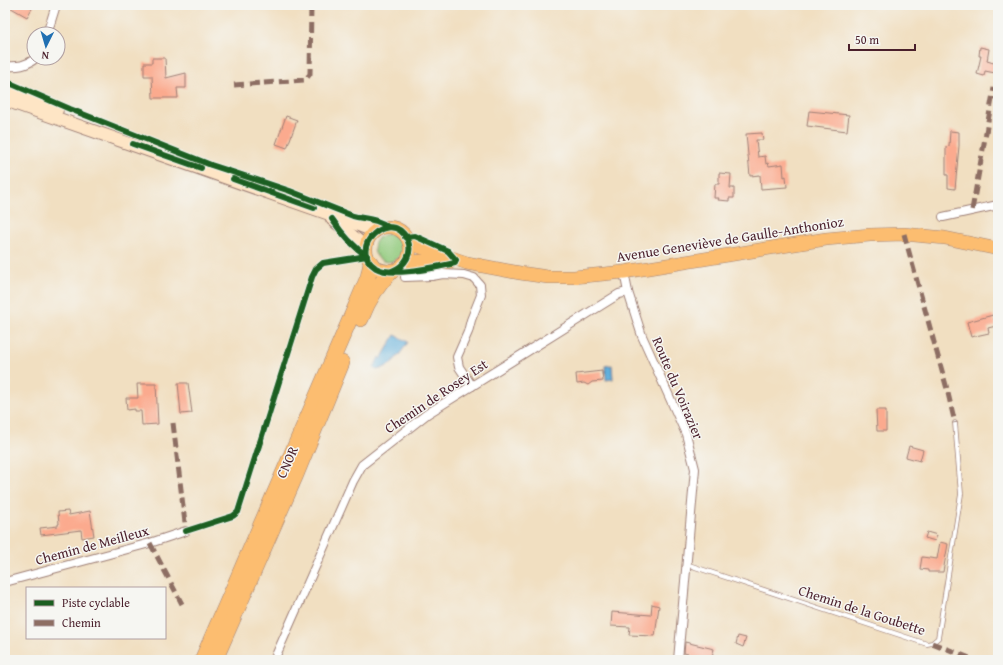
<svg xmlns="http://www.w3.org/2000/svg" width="1003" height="665" viewBox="0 0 1003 665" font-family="'Gentium Book Plus',serif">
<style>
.green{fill:#92ca7d;stroke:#6e7454}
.water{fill:#61afdb;stroke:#566783}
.building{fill:#fbaa8e}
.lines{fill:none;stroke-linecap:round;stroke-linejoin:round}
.lane-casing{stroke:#9e7f76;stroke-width:5.5}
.street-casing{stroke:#9e7f76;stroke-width:10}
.secondary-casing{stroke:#9e7f76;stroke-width:14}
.primary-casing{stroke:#9e7f76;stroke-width:14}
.highway-casing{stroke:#9e7f76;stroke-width:16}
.lane{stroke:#fff;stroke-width:4}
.street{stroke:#fff;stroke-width:8}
.secondary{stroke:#fee5c5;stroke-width:12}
.primary{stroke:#fcbd6f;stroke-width:13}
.highway{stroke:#fcbd6f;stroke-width:15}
.quiet{stroke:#8d6e63;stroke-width:5;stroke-dasharray:10 5;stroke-linecap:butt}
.cycleway-casing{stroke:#f6f6f2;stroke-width:8}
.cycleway{stroke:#1b5e20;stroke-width:6}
.labels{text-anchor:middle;stroke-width:3;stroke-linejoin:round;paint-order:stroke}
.street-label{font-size:14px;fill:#4a1f2b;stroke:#f6f6f2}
</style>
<rect width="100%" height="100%" fill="#f6f6f2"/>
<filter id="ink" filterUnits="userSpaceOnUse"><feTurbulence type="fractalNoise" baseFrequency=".025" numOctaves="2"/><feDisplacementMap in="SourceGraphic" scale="8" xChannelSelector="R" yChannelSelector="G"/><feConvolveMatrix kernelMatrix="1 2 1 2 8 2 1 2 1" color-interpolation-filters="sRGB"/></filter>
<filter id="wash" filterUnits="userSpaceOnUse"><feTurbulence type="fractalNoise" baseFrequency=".012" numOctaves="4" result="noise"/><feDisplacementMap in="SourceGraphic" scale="16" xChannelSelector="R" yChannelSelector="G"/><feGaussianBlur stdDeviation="0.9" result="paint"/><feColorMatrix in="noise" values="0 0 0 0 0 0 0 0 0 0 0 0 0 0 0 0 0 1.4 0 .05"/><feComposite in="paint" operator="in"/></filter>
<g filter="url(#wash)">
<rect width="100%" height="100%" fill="#f1dfc1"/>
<!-- green -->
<circle class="green" cx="388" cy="248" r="14"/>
<!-- water -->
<g class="water">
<path d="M395,335L408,342C400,354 392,367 377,370L374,368L379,357L381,359Z"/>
<path d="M612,365L613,379L606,380L605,366Z"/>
</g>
<g id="blocks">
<!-- building -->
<g class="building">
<path d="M6,5H34L27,17Z"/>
<path d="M980,47L989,49L987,61L997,64L995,73L985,71L984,76L977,74L981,56H979Z"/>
<path d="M152,58H165L166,78L186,73V88H177L178,98H153L152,76H144V63H152Z"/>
<path d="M809,111L849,115L847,131L807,126Z"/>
<path d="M286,116L297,120L287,148L276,144Z"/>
<path d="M950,131L959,132V146L955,189L948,188V175H946V147L949,146Z"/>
<path d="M762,133L763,140H756L758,157L765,156L766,164L768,163L769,166L783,164L784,177L786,176L787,187L761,189L760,175L750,176L746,134Z"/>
<path d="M719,173L731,174L730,188H734V198H729V201L718,200L719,198H714L715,184H719Z"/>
<path d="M993,315L996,326L988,328L989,333L971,337L967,322Z"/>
<path d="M602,371L603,381L592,382L588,385L584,383L577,384L576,374Z"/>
<path d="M178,383H188L192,413L181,414Z"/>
<path d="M137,384H156L158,424L142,425L141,411H135V409L127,410L126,398H138Z"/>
<path d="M876,410H886V431H877Z"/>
<path d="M909,446L923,450L920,461L906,457Z"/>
<path d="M68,511L69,515L90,511L94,536L82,538L81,530L41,535L40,528L58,526V524H59L58,512Z"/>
<path d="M927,532L937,535L935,541L925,538Z"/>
<path d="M940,542L948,544L943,572H928V570L920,569L922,557L937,559Z"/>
<path d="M652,604L659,606L655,636L629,635L630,627L611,626L612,612L651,615Z"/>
<path d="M738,636L746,638L743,647L736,644Z"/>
<path d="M685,642L714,649L711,660L705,658V660H695V659L692,658V655L684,653Z"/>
</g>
</g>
</g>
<g filter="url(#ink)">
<use href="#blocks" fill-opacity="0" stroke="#9e7f76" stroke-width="1"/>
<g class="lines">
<defs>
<path id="lane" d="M686,564L927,644L932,643L938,638L961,494L955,423"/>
<g id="street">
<path d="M47,34L56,5"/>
<path d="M5,66C18,67 26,66 36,58"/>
<path d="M943,217L998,205"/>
<path d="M624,272L628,292L642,336L686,434L695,469L678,660"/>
<path d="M405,277L432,276L443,274L464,275L474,278L480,285L481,295L471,320L468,332L457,357L459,367L472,386"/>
<path d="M5,582L150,543L186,531"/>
<path d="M274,660L353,481L362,465L427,414L619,294L628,292"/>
</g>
<g id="secondary">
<path d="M5,89L57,110"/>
<path d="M5,100L335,216L366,228L377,230"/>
<path d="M332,219L361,243L366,249"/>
</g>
<g id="primary">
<circle cx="388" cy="249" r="22"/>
<path d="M409,243L467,263L520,273L548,277H574L624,272L826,239L870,235L904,234L945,238L998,249"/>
<path d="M403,264L421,261L449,263"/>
</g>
<g id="highway">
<path d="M361,319C368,301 378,284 392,271"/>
<path d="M202,660L357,303L368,277L371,263"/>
<path d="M215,660L296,475L342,363"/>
</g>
</defs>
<!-- lane casing -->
<use href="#lane" class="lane-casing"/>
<!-- street casing -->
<use href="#street" class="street-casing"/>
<!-- secondary casing -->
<use href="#secondary" class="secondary-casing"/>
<!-- primary casing -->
<use href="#primary" class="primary-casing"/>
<!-- highway casing -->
<use href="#highway" class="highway-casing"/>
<!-- lane -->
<use href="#lane" class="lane"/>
<!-- street -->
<use href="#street" class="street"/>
<!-- secondary -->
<use href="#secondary" class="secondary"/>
<!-- primary -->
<use href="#primary" class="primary"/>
<!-- highway -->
<use href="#highway" class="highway"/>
<!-- quiet -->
<g class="quiet">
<path d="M234,85L305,80L310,74L311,5"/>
<path d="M972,210L994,88"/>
<path d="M904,234L947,389L955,423"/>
<path d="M173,423L186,531L189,530"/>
<path d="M150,543L182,604"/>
<path d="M932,643L975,660"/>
</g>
<defs>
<g id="cycleway">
<path d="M5,81L70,109L211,165L290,191L353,216C365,219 378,219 388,227"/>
<path d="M133,144L201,168"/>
<path d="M233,179L314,208"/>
<path d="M332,219C342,234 352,246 367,256"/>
<path d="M405,237L415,236L448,251L456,260"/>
<path d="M392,271C405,266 414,253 407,239C391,207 345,248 376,268C391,277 438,267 455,263"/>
<path d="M186,531L233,516L238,512L312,277L316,269L323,263L367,256"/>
</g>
</defs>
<!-- cycleway casing -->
<use href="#cycleway" class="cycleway-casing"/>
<!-- cycleway -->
<use href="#cycleway" class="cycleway"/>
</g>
</g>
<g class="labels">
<!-- street labels -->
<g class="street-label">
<text transform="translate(730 239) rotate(-9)" y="5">Avenue Geneviève de Gaulle-Anthonioz</text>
<text transform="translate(678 388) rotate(67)" y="5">Route du Voirazier</text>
<text transform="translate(436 396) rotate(-34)" y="5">Chemin de Rosey Est</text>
<text transform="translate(287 462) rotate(-66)" y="5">CNOR</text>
<text transform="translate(92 545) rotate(-15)" y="5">Chemin de Meilleux</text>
<text transform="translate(862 610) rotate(18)" y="5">Chemin de la Goubette</text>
</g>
</g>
<!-- margin -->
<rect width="1003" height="665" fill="none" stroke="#f6f6f2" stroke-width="20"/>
<!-- legend -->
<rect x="26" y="587" width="140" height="52" fill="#f6f6f2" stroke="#b1a0a2"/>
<rect x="34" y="600" width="20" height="6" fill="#1b5e20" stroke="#b1a0a2"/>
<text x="62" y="607" font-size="12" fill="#4a1f2b">Piste cyclable</text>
<rect x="34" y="620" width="20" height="6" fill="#8d6e63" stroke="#b1a0a2"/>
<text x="62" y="627" font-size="12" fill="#4a1f2b">Chemin</text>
<!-- north arrow -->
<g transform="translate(46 46) rotate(185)"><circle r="19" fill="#f6f6f2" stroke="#b1a0a2"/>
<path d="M0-3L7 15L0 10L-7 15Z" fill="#1f6fb2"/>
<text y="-6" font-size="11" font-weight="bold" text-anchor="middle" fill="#4a1f2b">N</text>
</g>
<!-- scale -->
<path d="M849 44v6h66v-6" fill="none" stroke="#4a1f2b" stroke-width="2"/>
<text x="855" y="44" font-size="12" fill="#4a1f2b" stroke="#f6f6f2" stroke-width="3" paint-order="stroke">50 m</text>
</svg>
